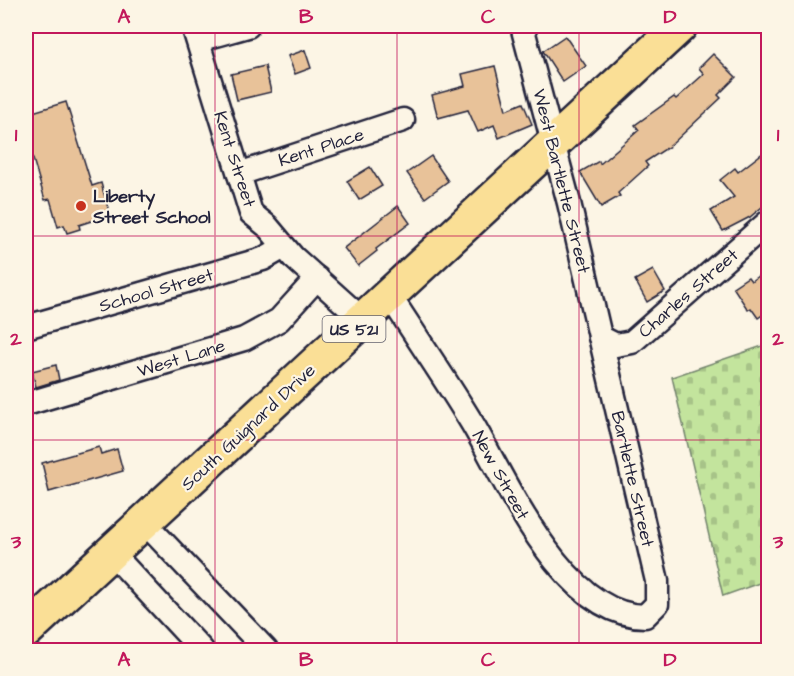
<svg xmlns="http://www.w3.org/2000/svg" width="794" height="676" viewBox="0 0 794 676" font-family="'Architects Daughter',sans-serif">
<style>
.cemetery{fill:url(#cemetery-stones);stroke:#72836c;stroke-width:1.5}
.building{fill:#e8c299;stroke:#22223b;stroke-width:1.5}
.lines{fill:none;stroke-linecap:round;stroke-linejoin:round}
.minor-casing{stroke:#22223b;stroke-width:27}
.highway-casing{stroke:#22223b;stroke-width:38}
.minor{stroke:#fcf5e5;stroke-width:22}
.highway{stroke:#fadf96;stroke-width:33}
.grid{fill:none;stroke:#c2185b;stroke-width:1.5;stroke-opacity:0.55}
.poi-dot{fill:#c8321e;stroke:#fcf5e5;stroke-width:2}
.labels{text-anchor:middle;stroke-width:4.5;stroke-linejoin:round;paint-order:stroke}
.shield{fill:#fcf5e5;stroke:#63616e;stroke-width:1.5}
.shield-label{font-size:16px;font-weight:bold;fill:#22223b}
.street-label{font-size:18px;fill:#22223b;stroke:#fcf5e5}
.poi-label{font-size:18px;font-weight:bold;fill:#22223b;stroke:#fcf5e5;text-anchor:start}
.neatline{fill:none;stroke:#c2185b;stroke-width:2}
.grid-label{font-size:20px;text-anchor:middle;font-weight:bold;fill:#c2185b}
</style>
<defs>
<pattern id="cemetery-stones" width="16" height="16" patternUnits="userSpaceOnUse" patternTransform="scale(1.5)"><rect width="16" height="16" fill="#c3e49d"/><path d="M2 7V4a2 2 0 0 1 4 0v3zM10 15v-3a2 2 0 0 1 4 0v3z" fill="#a7c388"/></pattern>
</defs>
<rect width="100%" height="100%" fill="#fcf5e5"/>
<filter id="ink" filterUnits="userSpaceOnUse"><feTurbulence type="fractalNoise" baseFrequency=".0167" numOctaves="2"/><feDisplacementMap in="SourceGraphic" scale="12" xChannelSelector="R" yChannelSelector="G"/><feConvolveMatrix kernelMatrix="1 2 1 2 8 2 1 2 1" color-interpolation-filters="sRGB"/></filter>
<g filter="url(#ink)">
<!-- cemetery -->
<path class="cemetery" d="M768,344V580L723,596L672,377Z"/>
<!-- building -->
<g class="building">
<path d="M565,36L586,66L563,82L543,51Z"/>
<path d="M305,50L311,68L295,74L288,56Z"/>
<path d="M713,54L736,77L718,95L721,98L670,146L645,162L648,166L618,193L620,196L601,207L580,172L599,161L600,164L639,130L635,125L674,97L676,99L704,74L699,68Z"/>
<path d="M265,66L271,92L237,100L231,74Z"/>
<path d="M495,66L506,110L523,103L532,124L499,138L494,125L478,132L468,110L438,118L432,95L465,86L462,74Z"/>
<path d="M66,102L92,186L101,183L110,215L79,225L80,229L67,233L64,225L58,227L50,199L45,200L26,135V114Z"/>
<path d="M768,149V202L750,217L723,231L711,211L734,197L720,180L735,168L738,172Z"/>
<path d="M431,156L448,181L425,198L407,173Z"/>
<path d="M370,167L382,186L359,200L347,181Z"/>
<path d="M398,206L410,223L376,249L377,251L358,266L344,248Z"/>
<path d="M768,269V311L758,318L751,308L748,310L733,287L748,277L751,281Z"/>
<path d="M653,270L665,291L647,302L635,280Z"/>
<path d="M56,365L59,380L36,387L32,371Z"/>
<path d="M99,447L101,454L117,449L123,471L49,492L42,463Z"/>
</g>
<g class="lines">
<defs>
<g id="minor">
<path d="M193,26L251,213L267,226L293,257L363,320"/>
<path d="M198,40L248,26"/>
<path d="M239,174L403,120"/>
<path d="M390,296C417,338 446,380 472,423C507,482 563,616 645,616L657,604V581L569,203L522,26"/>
<path d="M26,327L263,259L284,247"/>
<path d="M600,337L616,345L632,342L768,222"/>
<path d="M26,404L244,339L279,320L317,278"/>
<path d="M144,522L266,650"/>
<path d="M111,552L202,650"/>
</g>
<path id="highway" d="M26,631L680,26"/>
</defs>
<!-- minor casing -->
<use href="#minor" class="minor-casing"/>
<!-- highway casing -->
<use href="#highway" class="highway-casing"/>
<!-- minor -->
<use href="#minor" class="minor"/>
<!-- highway -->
<use href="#highway" class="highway"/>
</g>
</g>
<!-- grid -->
<path class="grid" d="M215,26V650M397,26V650M579,26V650M26,236H768M26,440H768"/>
<!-- markers -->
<circle class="poi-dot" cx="81" cy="206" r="6"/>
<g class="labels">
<!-- shield labels -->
<rect class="shield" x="322.5" y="316" width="63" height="26" rx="4.5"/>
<g class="shield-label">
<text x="354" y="335">US 521</text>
</g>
<!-- street labels -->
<g class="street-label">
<text transform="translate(321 147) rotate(-18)" y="6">Kent Place</text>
<text transform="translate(235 159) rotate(72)" y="6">Kent Street</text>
<text transform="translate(562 181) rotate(76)" y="6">West Bartlette Street</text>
<text transform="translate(156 290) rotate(-16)" y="6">School Street</text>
<text transform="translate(688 293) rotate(-41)" y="6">Charles Street</text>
<text transform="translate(181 358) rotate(-17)" y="6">West Lane</text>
<text transform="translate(248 427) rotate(-43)" y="6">South Guignard Drive</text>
<text transform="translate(501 475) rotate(61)" y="6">New Street</text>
<text transform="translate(633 479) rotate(77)" y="6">Bartlette Street</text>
</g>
<!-- poi labels -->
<g class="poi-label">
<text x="93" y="202">Liberty<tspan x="93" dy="21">Street School</tspan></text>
</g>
</g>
<!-- margin -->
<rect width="794" height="676" fill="none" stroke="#fcf5e5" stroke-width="66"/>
<rect x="33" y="33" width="728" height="610" class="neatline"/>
<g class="grid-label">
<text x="124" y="23">A</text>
<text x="306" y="23">B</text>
<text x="488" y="23">C</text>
<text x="670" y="23">D</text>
<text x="16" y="141">1</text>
<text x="778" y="141">1</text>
<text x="16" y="345">2</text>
<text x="778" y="345">2</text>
<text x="16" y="548">3</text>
<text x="778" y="548">3</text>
<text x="124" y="666">A</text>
<text x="306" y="666">B</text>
<text x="488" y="666">C</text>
<text x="670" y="666">D</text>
</g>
</svg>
